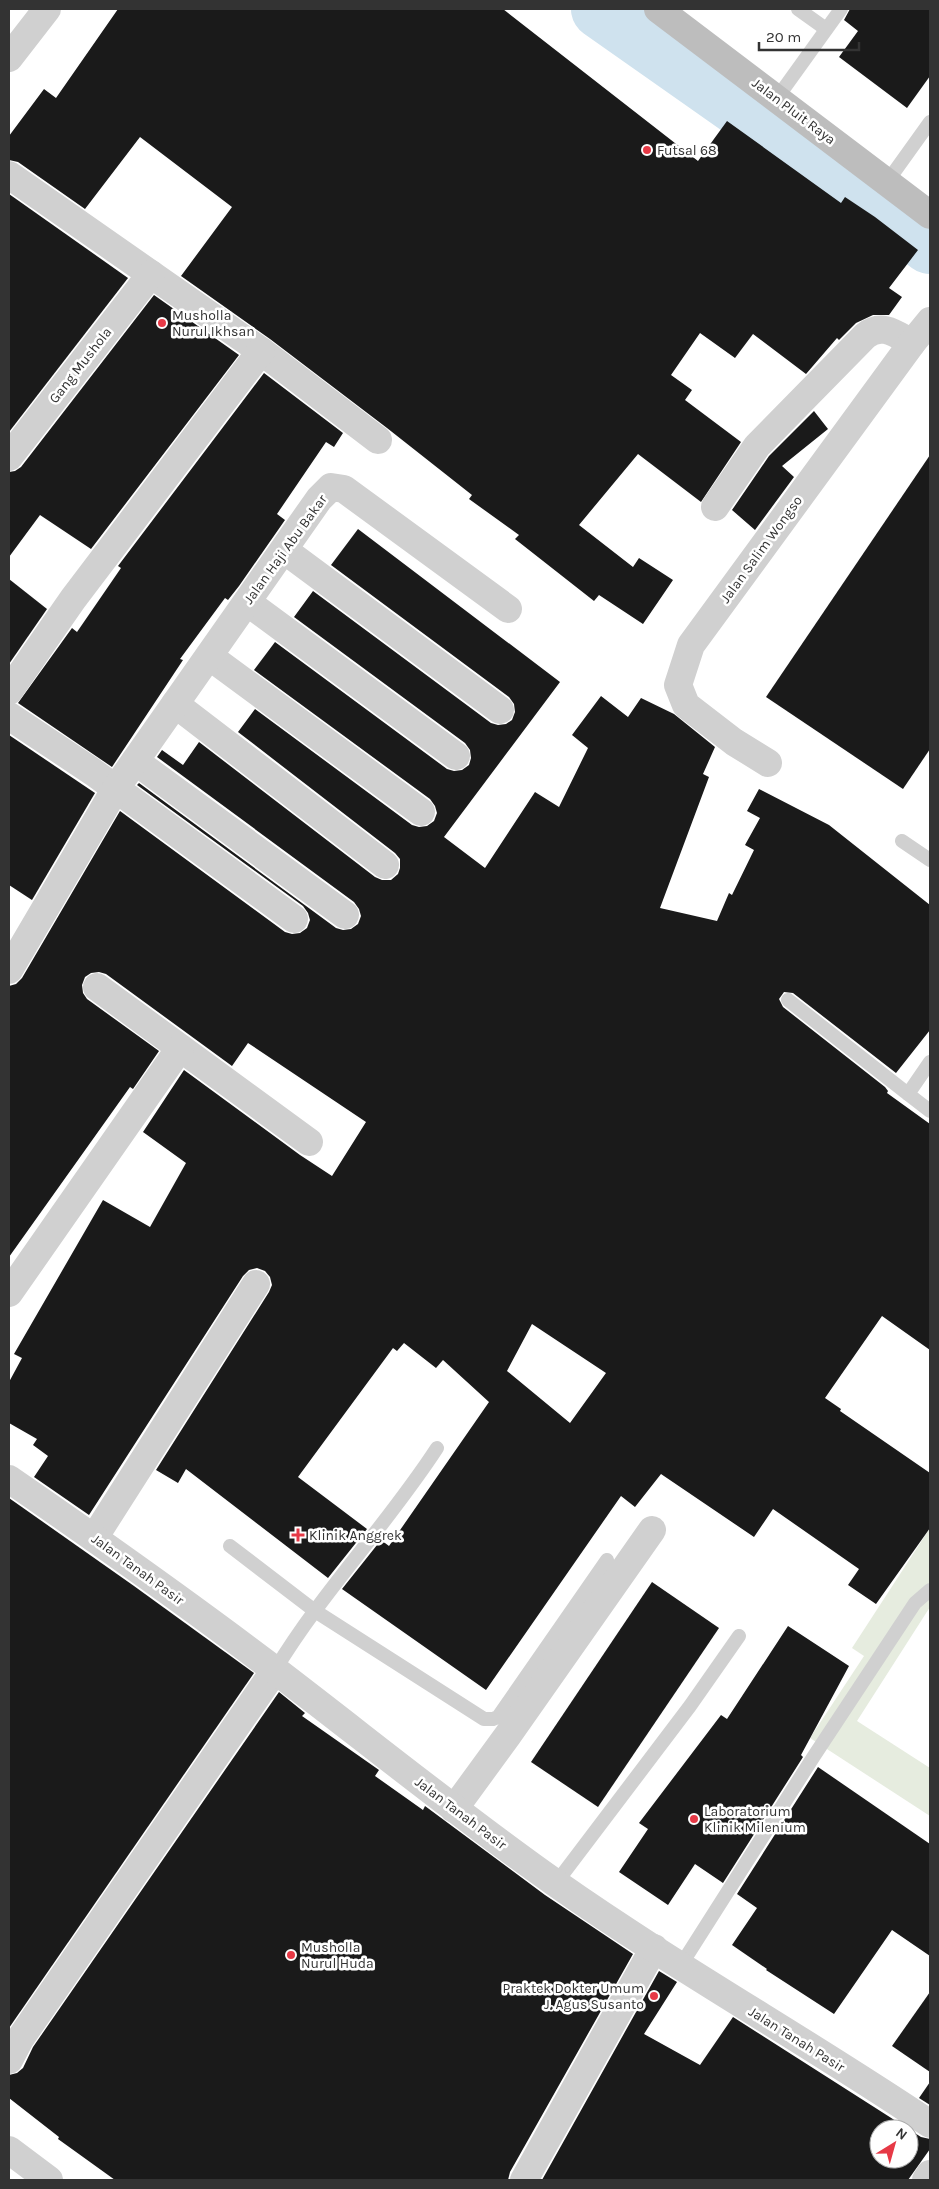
<svg xmlns="http://www.w3.org/2000/svg" width="939" height="2189" viewBox="0 0 939 2189" font-family="Karla,sans-serif">
<style>
.green{fill:#e6ecdf}
.lines{fill:none;stroke-linecap:round;stroke-linejoin:round}
.river{stroke:#cfe2ee;stroke-width:60}
.building{fill:#1a1a1a;fill-rule:evenodd}
.service{stroke:#d0d0d0;stroke-width:14}
.minor{stroke:#d0d0d0;stroke-width:28}
.tertiary{stroke:#d0d0d0;stroke-width:28}
.secondary{stroke:#bdbdbd;stroke-width:28}
.poi-dot{fill:#e63946;stroke:#fff;stroke-width:2}
.labels{text-anchor:middle;stroke-width:5;stroke-linejoin:round;paint-order:stroke}
.street-label{font-size:14px;fill:#333;stroke:#fff}
.poi-label{font-size:14px;fill:#333;stroke:#fff;text-anchor:start}
</style>
<rect width="100%" height="100%" fill="#fff"/>
<!-- green -->
<path class="green" d="M930,1528V1607L857,1721L930,1768V1816L810,1738L864,1656L852,1648Z"/>
<g class="lines">
<!-- river -->
<path class="river" d="M601,9L860,191L930,244"/>
</g>
<!-- building -->
<g class="building">
<path d="M118,9H503L698,161L727,121L841,203L845,197L875,217L918,250L889,288L902,297L889,315H873L856,323L839,340L837,338L806,374L753,334L735,358L700,333L671,375L692,390L685,400L741,442L701,502L638,454L579,525L633,567L639,558L673,580L643,624L599,595L594,601L515,539L519,535L469,499L472,495L387,428L270,339L181,276L232,207L140,137L85,209L18,162L9,160V136L44,89L56,98Z"/>
<path d="M850,9H930V76L907,108L839,57L858,31L844,20Z"/>
<path d="M9,194L128,278L9,432Z"/>
<path d="M154,295L239,355L91,549L40,515L9,557V472L15,471L21,467Z"/>
<path d="M264,373L343,433L334,447L326,442L277,514L285,520L239,586L228,600L225,598L180,659L183,660L112,767L18,703L72,628L77,632L121,568L118,566Z"/>
<path d="M814,411L828,429L782,466L794,477L755,530L732,510L769,456Z"/>
<path d="M930,455V749L903,789L766,697Z"/>
<path d="M358,529L560,682L444,837L485,868L535,792L559,807L588,748L572,735L601,696L628,717L641,698L674,714L715,747L703,774L709,777L660,908L717,921L729,893L732,895L754,850L745,845L760,818L747,811L759,789L829,825L930,905V1030L896,1073L793,993L784,992L779,999L783,1007L885,1087L888,1091L887,1093L930,1124V1350L882,1316L825,1398L841,1409L840,1411L930,1473V1528L876,1604L848,1585L859,1569L773,1509L754,1537L661,1474L635,1507L621,1496L486,1690L342,1589L381,1540L389,1546L489,1402L443,1360L436,1368L404,1343L397,1351L393,1348L298,1477L367,1529L328,1578L186,1469L178,1483L156,1470L269,1292L272,1285L270,1277L265,1271L257,1268L249,1270L243,1276L89,1515L34,1477L48,1456L33,1445L37,1439L9,1423V1382L22,1358L14,1354L103,1200L150,1227L186,1163L143,1132L184,1070L300,1155L332,1176L366,1122L248,1043L232,1066L106,974L99,972L91,973L85,977L82,985L83,993L87,999L159,1051L133,1089L130,1087L9,1257V986L16,984L22,978L120,811L285,932L292,934L300,933L307,928L310,920L308,913L303,906L137,785L139,783L336,928L343,930L351,929L358,924L361,916L359,909L354,902L157,757L162,750L183,765L199,742L375,877L382,880H391L398,874L400,868V859L395,853L238,732L255,709L412,825L419,827L427,826L434,821L437,813L435,806L430,799L254,670L275,642L447,769L454,771L462,770L469,765L471,758L470,750L465,743L294,617L313,591L491,723L498,725L506,724L512,720L515,712L514,704L509,697L331,565ZM532,1324L606,1373L570,1423L507,1371Z"/>
<path d="M9,579L47,609L9,664Z"/>
<path d="M9,735L95,793L32,900L9,885Z"/>
<path d="M9,1498L134,1586L254,1673L9,2028Z"/>
<path d="M652,1582L719,1628L598,1807L531,1762Z"/>
<path d="M788,1626L849,1666L801,1755L803,1757L723,1883L695,1864L668,1905L619,1872L648,1829L639,1823L721,1715L727,1719Z"/>
<path d="M279,1692L305,1713L302,1716L379,1770L375,1776L423,1810L425,1806L545,1895L633,1954L510,2172L508,2180H115L58,2139L59,2137L9,2098V2075L17,2073L23,2068L33,2047Z"/>
<path d="M818,1767L930,1844V1956L892,1930L834,2014L766,1970L767,1969L732,1945L757,1908L737,1894Z"/>
<path d="M659,1971L677,1982L644,2034L700,2065L733,2017L921,2137L930,2139V2149L908,2180H542ZM879,2129H909V2159H879Z"/>
<path d="M930,1992V2072L892,2046Z"/>
<path d="M930,2082V2105L919,2098Z"/>
</g>
<g class="lines">
<!-- service -->
<g class="service">
<path d="M798,9L826,29"/>
<path d="M777,98L841,9"/>
<path d="M887,182L930,122"/>
<path d="M902,841L930,860"/>
<path d="M788,1000L908,1094"/>
<path d="M930,1062L908,1094L930,1111"/>
<path d="M230,1546L315,1611L484,1719H493L498,1717L607,1560"/>
<path d="M275,1670C322,1592 387,1525 437,1448"/>
<path d="M556,1883L690,1706L739,1636"/>
<path d="M681,1965L814,1756L915,1603L930,1590"/>
</g>
<!-- minor -->
<g class="minor">
<path d="M9,58L47,9"/>
<path d="M9,175L261,351L378,440"/>
<path d="M9,457L151,274"/>
<path d="M715,507L757,446L865,336C882,322 896,334 912,343"/>
<path d="M284,550L500,710"/>
<path d="M247,602L456,756"/>
<path d="M209,656L421,812"/>
<path d="M9,691L73,599L261,351"/>
<path d="M175,704L385,865"/>
<path d="M9,716L93,772L294,919"/>
<path d="M135,761L345,915"/>
<path d="M768,763L734,742L686,705L678,685L691,645L912,343L930,321"/>
<path d="M9,970L116,788L319,499L331,487L344,489L508,609"/>
<path d="M97,987L309,1142"/>
<path d="M9,1293L180,1048"/>
<path d="M94,1538L256,1284"/>
<path d="M454,1809L508,1735L652,1530"/>
<path d="M9,2060L20,2039L275,1670"/>
<path d="M9,2150L49,2180"/>
<path d="M524,2180L654,1948"/>
<path d="M926,2180L930,2174"/>
</g>
<!-- tertiary -->
<path class="tertiary" d="M9,1479C99,1541 188,1604 275,1670C368,1741 459,1815 554,1882C676,1968 807,2041 930,2124"/>
<!-- secondary -->
<path class="secondary" d="M658,9L930,215"/>
</g>
<!-- markers -->
<g class="poi-dot">
<circle cx="647" cy="150" r="5"/>
<circle cx="162" cy="323" r="5"/>
<path d="M295.5 1527.5h5v5h5v5h-5v5h-5v-5h-5v-5h5z"/>
<circle cx="694" cy="1819" r="5"/>
<circle cx="291" cy="1955" r="5"/>
<circle cx="654" cy="1996" r="5"/>
</g>
<g class="labels">
<!-- street labels -->
<g class="street-label">
<text transform="translate(794 111) rotate(37)" y="5">Jalan Pluit Raya</text>
<text transform="translate(80 365) rotate(-52)" y="5">Gang Mushola</text>
<text transform="translate(285 549) rotate(-54)" y="5">Jalan Haji Abu Bakar</text>
<text transform="translate(761 549) rotate(-54)" y="5">Jalan Salim Wongso</text>
<text transform="translate(138 1569) rotate(36)" y="5">Jalan Tanah Pasir</text>
<text transform="translate(461 1813) rotate(37)" y="5">Jalan Tanah Pasir</text>
<text transform="translate(797 2039) rotate(32)" y="5">Jalan Tanah Pasir</text>
</g>
<!-- poi labels -->
<g class="poi-label">
<text x="657" y="155">Futsal 68</text>
<text x="172" y="320">Musholla<tspan x="172" dy="16">Nurul Ikhsan</tspan></text>
<text x="309" y="1540">Klinik Anggrek</text>
<text x="704" y="1816">Laboratorium<tspan x="704" dy="16">Klinik Milenium</tspan></text>
<text x="301" y="1952">Musholla<tspan x="301" dy="16">Nurul Huda</tspan></text>
<text x="644" y="1993" text-anchor="end">Praktek Dokter Umum<tspan x="644" dy="16">J. Agus Susanto</tspan></text>
</g>
</g>
<!-- border -->
<rect width="939" height="2189" fill="none" stroke="#333333" stroke-width="20"/>
<!-- north arrow -->
<g transform="translate(894 2144) rotate(37)"><circle r="24" fill="#ffffff" stroke="#adadad"/>
<path d="M0-4L9 19L0 12L-9 19Z" fill="#e63946"/>
<text y="-8" font-size="14" font-weight="bold" text-anchor="middle" fill="#333333">N</text>
</g>
<!-- scale -->
<path d="M759 42v8h100v-8" fill="none" stroke="#333333" stroke-width="2.5"/>
<text x="766" y="42" font-size="15" fill="#333333" stroke="#ffffff" stroke-width="4" paint-order="stroke">20 m</text>
</svg>
